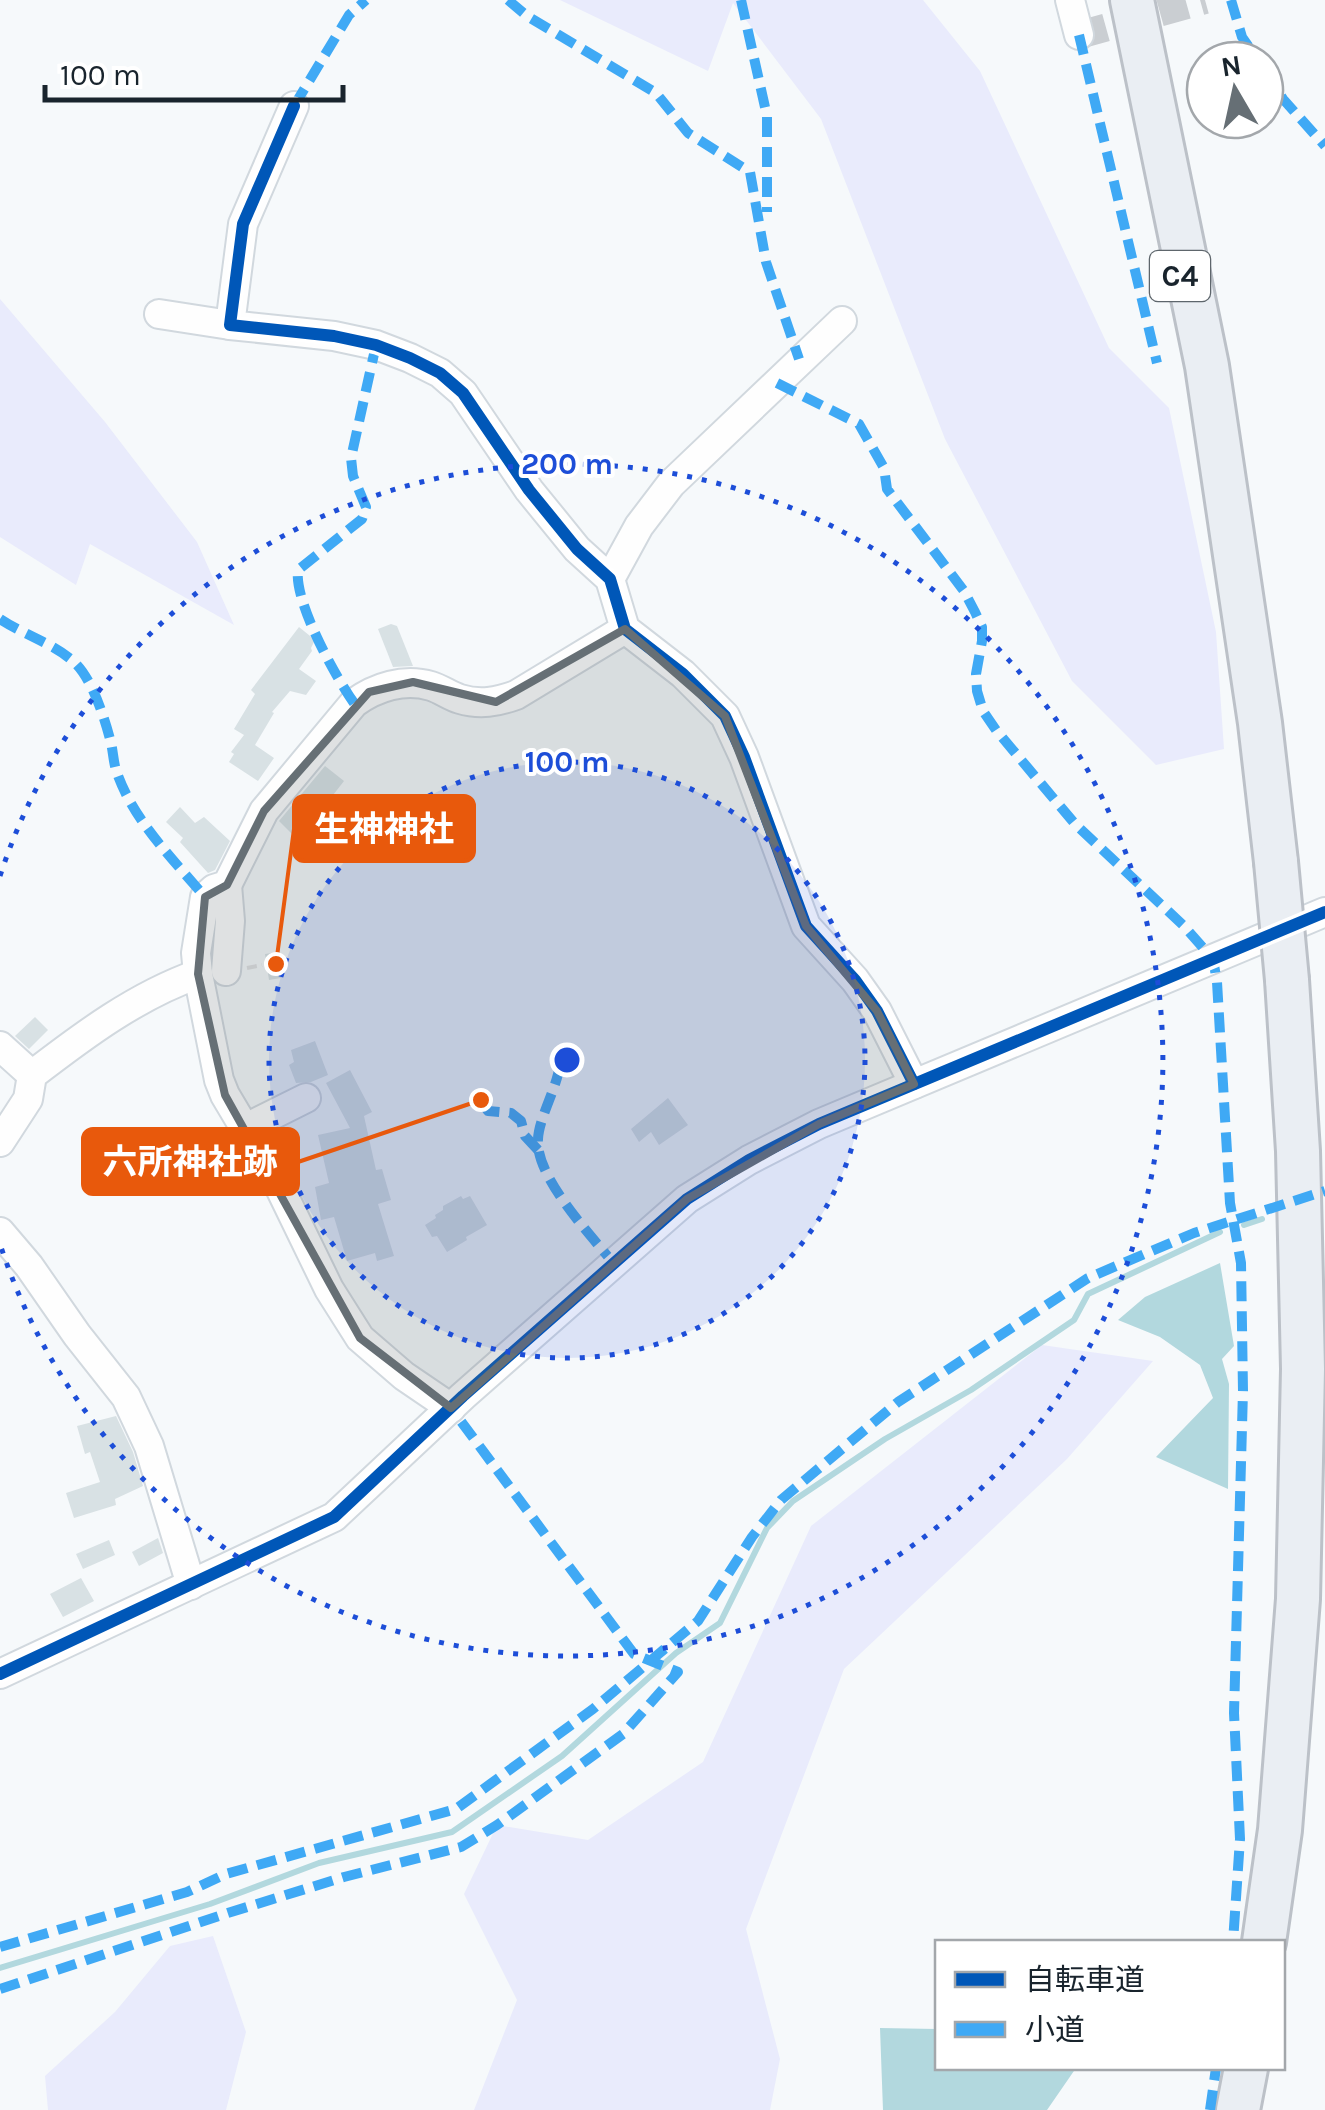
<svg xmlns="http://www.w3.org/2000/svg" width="1325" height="2110" viewBox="0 0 1325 2110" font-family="Karla,'Noto Sans JP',sans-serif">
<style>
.green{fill:#e9ebfc}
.water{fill:#b2d8de}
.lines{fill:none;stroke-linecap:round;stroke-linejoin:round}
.stream{stroke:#b2d8de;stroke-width:6}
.building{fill:#d8e1e4}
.minor-tunnel{stroke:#caced2;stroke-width:28;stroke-dasharray:28 14;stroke-linecap:butt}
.minor-casing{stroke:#d1d8de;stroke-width:32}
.highway-casing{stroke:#bcc1c8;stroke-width:48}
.path{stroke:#dfe0e1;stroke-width:4;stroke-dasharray:10 5;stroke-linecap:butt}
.minor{stroke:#fefefe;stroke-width:28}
.highway{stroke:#eaeef3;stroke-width:42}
.highway-bridge-casing{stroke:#bcc1c8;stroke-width:48;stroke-linecap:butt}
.highway-bridge{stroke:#eaeef3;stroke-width:42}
.quiet{stroke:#3fa9f5;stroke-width:10;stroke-dasharray:20 10;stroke-linecap:butt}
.cycleway-casing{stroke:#fff;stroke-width:19}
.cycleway{stroke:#0057b8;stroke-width:12}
.marked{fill:#666f75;fill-opacity:0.2;stroke:#666f75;stroke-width:8;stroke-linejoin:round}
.ring{fill:none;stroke:#1d4ed8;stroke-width:5;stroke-dasharray:5 10}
.labels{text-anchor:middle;stroke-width:8;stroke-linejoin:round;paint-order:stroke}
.shield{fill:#fff;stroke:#5e666c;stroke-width:2.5}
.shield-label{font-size:30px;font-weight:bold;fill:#19242d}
.centre{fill:#1d4ed8;stroke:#fff;stroke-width:5}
.ring-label{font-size:30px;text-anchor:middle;font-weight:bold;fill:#1d4ed8;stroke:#fff;stroke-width:8;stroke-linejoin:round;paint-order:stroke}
.leader{fill:none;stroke:#e8590c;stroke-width:4}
.callout-dot{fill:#e8590c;stroke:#fff;stroke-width:4}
.callout{fill:#e8590c;stroke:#e8590c;stroke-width:4}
.callout-label{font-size:35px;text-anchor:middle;font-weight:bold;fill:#fff}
</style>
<rect width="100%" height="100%" fill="#f6f9fb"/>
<!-- green -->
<g class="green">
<path d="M560,0H923L980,71L1109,348L1169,408L1216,632L1224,749L1156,765L1072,681L945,439L821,119L733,3L708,71Z"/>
<path d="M0,299L105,422L197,542L234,625L90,544L76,585L0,537Z"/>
<path d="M1042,1345L1153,1361L1067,1459L844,1669L746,1929L780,2059L770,2110H474L517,2000L464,1894L497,1825L588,1840L703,1762L811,1526Z"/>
<path d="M213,1936L246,2032L226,2110H48L45,2076L115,2012L170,1946Z"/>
</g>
<!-- water -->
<g class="water">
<path d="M1220,1263L1234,1346L1222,1359L1229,1384L1228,1489L1156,1457L1213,1398L1200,1365L1160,1337L1118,1320L1145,1297Z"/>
<path d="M880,2028L937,2029L938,2068H1076L1047,2110H883Z"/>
</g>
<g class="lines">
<!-- stream -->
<g class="stream">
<path d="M1244,1225L1262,1219"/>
<path d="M0,1968L210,1904L319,1863L452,1832L562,1756L676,1653L720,1623L767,1528L793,1501L885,1439L971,1390L1074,1320L1088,1294L1220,1232"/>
</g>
</g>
<!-- building -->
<g class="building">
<path d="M391,624L397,626L413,666L393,667L378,629Z"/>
<path d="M299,627L315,640L311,648L312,651L299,669L316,681L306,695L290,691L272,712L274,713L255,745L274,758L258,781L229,762L234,754L231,752L244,735L234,729L255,694L251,690Z"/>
<path d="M325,766L344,781L298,840L279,821Z"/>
<path d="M180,807L195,823L204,817L230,841L215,870L208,873L180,842L183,838L166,822Z"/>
<path d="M279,952L280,957H285L287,967L281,978L269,980L265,954Z"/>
<path d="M35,1017L48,1030L29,1049L15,1036Z"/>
<path d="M315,1041L328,1075L311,1082L296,1083L289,1065L294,1062L291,1050Z"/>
<path d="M350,1070L372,1112L364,1116L376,1170L382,1169L391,1200L378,1204L394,1256L377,1261L375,1253L347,1261L334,1217L321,1220L315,1187L329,1183L318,1135L350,1128L326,1083Z"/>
<path d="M668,1098L688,1125L659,1145L651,1132L639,1142L631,1129Z"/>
<path d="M461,1196L463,1199L470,1196L487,1225L466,1237L467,1240L447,1252L437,1236L432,1237L425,1225L436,1218L435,1215L443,1210V1206Z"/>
<path d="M116,1416L133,1452L143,1486L115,1499L116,1505L74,1518L66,1493L100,1482L90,1452L85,1454L77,1426Z"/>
<path d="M158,1538L163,1553L139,1566L132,1552Z"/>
<path d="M109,1540L115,1555L83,1569L76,1554Z"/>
<path d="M81,1578L94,1601L63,1617L50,1594Z"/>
</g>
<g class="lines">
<!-- minor-tunnel -->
<path class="minor-tunnel" d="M1079,35L1205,0"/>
<defs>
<g id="minor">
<path d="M1070,0L1079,35"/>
<path d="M294,106L243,224L230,325L334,336L376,345L410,358L440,373L463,393L529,490L577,549L610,579L625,629L683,674L725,716L744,757L806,926L855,980L877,1011L914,1084"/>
<path d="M159,314L230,325"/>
<path d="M610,579L639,526L671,484L842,321"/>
<path d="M226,971L230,921L227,885"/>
<path d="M0,1046L32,1075"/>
<path d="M246,1128L306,1098"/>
<path d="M0,1142L28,1099L32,1075C84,1035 136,996 198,974"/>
<path d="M0,1232L29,1266L77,1335L126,1397L149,1446L191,1585"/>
<path d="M451,1408L404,1376L360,1338L329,1289L278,1184L225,1095L219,1080L198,974L196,953L205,897L214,889L227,885L264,811L354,703C376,687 404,678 431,686C441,689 450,696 460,699C480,705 497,702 516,695L625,629"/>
<path d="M0,1674L334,1517L463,1396L687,1199L749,1160L819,1124L1325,912"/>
</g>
<g id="highway">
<path d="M1132,0L1207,366L1260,723L1276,862"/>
<path d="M1264,1942L1280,1830L1298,1599L1303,1369L1298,1151L1287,980"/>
<path d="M1238,2110L1246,2068"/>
</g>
</defs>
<!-- minor casing -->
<use href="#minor" class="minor-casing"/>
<!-- highway casing -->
<use href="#highway" class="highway-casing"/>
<!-- path -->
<path class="path" d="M247,968L262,965"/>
<!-- minor -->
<use href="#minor" class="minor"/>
<!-- highway -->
<use href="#highway" class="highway"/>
<defs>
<path id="highway-bridge" d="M1276,862L1287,980"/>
</defs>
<!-- highway-bridge casing -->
<use href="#highway-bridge" class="highway-bridge-casing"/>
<!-- highway-bridge -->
<use href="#highway-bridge" class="highway-bridge"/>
<!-- quiet -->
<g class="quiet">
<path d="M508,0L527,16L656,93L688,133L750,172L766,262L799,359"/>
<path d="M741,0L767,116V212"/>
<path d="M1231,0L1242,37L1258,60"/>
<path d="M1079,35L1157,363"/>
<path d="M1265,71L1283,99L1325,146"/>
<path d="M294,106L349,15L366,0"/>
<path d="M777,383L859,424L884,468L887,489L964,591L975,612L982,627V641L976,674L977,691L983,711L996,730L1075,824L1183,925L1213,959L1217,982L1230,1203L1241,1263L1243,1391L1234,1713L1240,1839L1233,1942"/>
<path d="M0,619C24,635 53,643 74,662C91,677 104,716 110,739C113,749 113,760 116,770C132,819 172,858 205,897"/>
<path d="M354,703C335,676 294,602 298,570L362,519L366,507L353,476L351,458L376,345"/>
<path d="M560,1065C556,1090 539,1118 538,1139C535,1177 591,1235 614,1264"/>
<path d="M483,1104L488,1111L511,1113L521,1121L525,1136L538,1150"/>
<path d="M0,1947L187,1892L226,1874L456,1809L593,1709L698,1621L752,1537L781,1500L898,1402L1088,1278L1194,1233L1325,1191"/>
<path d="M0,1989L231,1912L344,1877L461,1847L497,1825L623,1734L678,1672L634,1654L451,1408"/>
<path d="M1210,2110L1216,2068"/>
</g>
<defs>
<g id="cycleway">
<path d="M294,106L243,224L230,325L334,336L376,345L410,358L440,373L463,393L529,490L577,549L610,579L625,629L683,674L725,716L744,757L806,926L855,980L877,1011L914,1084"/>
<path d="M0,1674L334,1517L463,1396L687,1199L749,1160L819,1124L1325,912"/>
</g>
</defs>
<!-- cycleway casing -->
<use href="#cycleway" class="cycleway-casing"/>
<!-- cycleway -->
<use href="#cycleway" class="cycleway"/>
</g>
<!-- marked area -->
<path class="marked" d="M625,629L725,716L806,926L877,1011L914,1084L819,1124L687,1199L451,1408L360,1338L225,1095L198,974L205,897L227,885L264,811L369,692L413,682L496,702Z"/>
<!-- distance rings -->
<circle cx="567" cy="1060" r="298" fill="#1d4ed8" fill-opacity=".12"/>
<g class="ring">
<circle cx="567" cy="1060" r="298"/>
<path d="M0 876A596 596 0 1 1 0 1244"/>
</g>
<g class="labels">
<!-- shield labels -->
<rect class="shield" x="1150" y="251" width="60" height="50" rx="8"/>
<g class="shield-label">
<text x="1180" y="286">C4</text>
</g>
</g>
<circle cx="567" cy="1060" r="15" class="centre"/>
<g class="ring-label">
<text x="567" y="474">200 m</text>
<text x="567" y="772">100 m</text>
</g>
<!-- callouts -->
<path class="leader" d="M276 964L294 829M481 1100L298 1162"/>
<g class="callout-dot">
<circle cx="276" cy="964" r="10"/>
<circle cx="481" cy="1100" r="10"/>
</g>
<g class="callout">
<rect x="294" y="796" width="180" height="65" rx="10"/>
<rect x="83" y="1129" width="215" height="65" rx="10"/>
</g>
<g class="callout-label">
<text x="384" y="841">生神神社</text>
<text x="190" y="1174">六所神社跡</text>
</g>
<!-- legend -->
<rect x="935" y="1940" width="350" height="130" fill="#ffffff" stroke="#a3a7ab" stroke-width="2.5"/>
<rect x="955" y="1972" width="50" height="15" fill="#0057b8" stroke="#a3a7ab" stroke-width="2.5"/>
<text x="1025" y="1990" font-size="30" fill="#19242d">自転車道</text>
<rect x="955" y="2022" width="50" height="15" fill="#3fa9f5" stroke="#a3a7ab" stroke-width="2.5"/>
<text x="1025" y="2040" font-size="30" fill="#19242d">小道</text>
<!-- north arrow -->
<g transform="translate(1235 90) rotate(351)"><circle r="48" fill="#ffffff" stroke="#a3a7ab" stroke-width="2.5"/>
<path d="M0-8L18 38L0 25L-18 38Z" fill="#666f75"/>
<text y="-15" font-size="28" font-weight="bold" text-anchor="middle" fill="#19242d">N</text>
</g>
<!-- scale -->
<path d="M45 85v15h298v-15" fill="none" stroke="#19242d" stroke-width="5"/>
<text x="60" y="85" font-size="30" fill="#19242d" stroke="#ffffff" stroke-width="8" paint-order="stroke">100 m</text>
</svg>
